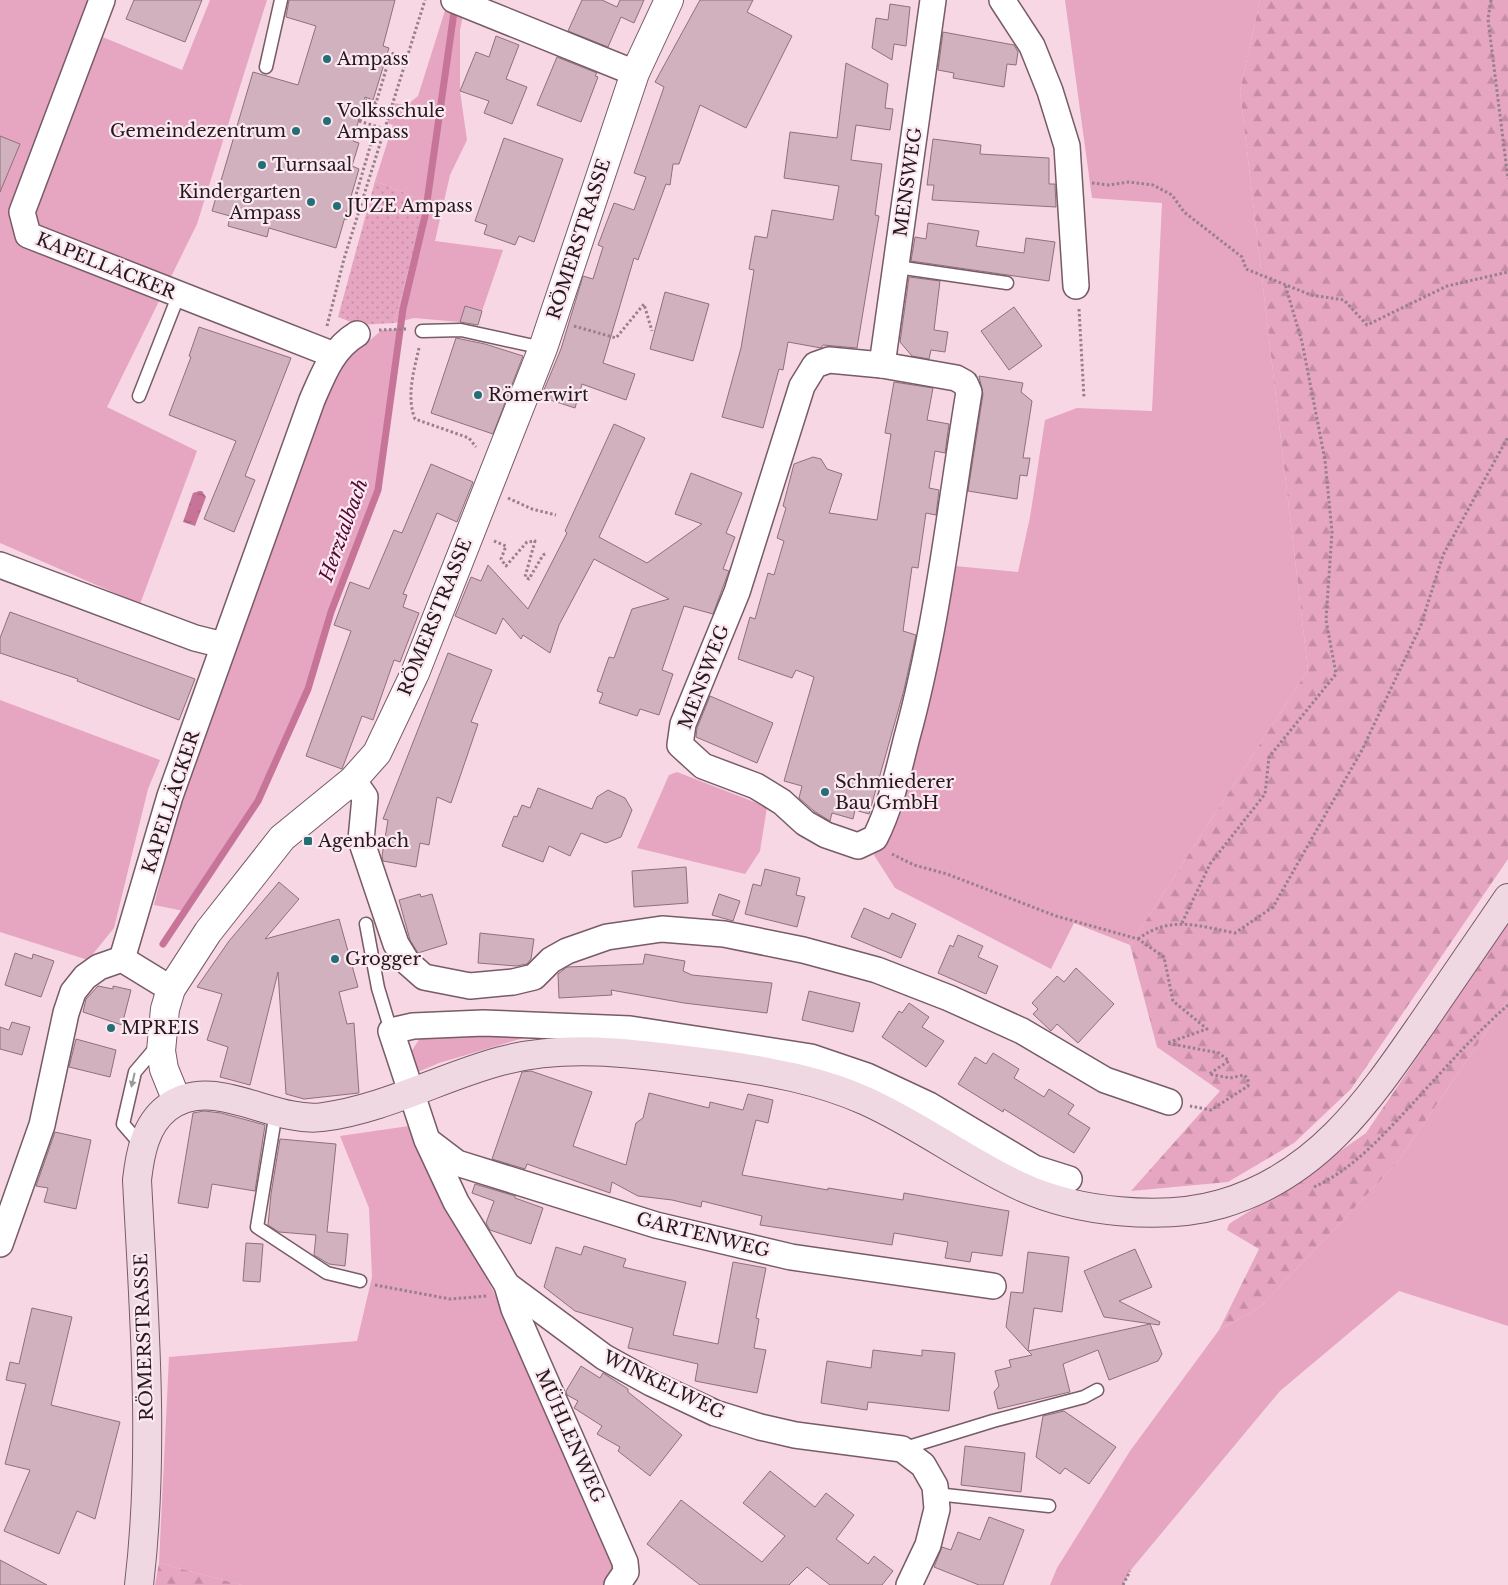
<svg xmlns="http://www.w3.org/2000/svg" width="1508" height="1585" viewBox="0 0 1508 1585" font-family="'Libre Baskerville',serif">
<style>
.grass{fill:#e6a5c0}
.forest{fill:url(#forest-firs)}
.park{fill:url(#park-dots)}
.water{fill:url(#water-ripples)}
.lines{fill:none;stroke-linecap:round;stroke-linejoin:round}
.stream{stroke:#c67599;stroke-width:7}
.building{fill:#d1b1be;stroke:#8e707c}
.service-casing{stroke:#775b67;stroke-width:15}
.minor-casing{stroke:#775b67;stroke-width:28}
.tertiary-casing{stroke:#775b67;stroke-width:30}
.secondary-casing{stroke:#775b67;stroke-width:30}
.path{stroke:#978089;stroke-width:3;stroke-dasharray:2.5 2.5;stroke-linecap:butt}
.service{stroke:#fff;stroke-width:12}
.minor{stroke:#fff;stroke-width:25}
.tertiary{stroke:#fff;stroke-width:28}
.secondary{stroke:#f0d8e2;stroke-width:28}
.oneway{fill:#9c9899}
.poi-dot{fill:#246f75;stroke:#fce8f0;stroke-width:2}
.labels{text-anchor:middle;stroke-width:4.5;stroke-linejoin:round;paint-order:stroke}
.poi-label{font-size:18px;fill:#24191d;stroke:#fce8f0;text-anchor:start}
.street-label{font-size:18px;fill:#24191d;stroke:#fce8f0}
.water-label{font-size:19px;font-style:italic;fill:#510732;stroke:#fce8f0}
</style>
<defs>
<pattern id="forest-firs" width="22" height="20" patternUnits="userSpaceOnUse" patternTransform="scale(1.25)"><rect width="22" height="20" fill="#e6a5c0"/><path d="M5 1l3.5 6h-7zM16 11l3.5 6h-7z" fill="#c58da5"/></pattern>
<pattern id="park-dots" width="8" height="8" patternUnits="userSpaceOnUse" patternTransform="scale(1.25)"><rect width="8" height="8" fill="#e6a5c0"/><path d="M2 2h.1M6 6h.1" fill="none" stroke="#c58da5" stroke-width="1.8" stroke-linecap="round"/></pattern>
<pattern id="water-ripples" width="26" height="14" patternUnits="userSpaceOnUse" patternTransform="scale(1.25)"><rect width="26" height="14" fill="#c67599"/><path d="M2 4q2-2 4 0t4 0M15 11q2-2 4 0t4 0" fill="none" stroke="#a15f7c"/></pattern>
</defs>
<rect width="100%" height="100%" fill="#f8d7e4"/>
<!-- grass -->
<g class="grass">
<path d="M0,0H91L81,28L182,70L210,0H267L197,224L107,407L197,451L140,604L0,543Z"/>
<path d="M466,0L460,30V91L467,140L450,175L435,241L503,250L482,311L465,306L460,322L414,318L394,323L427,202L375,181L393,125L387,123L393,103L407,105L418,96L448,1Z"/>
<path d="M1065,0H1260L1240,91L1308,670L1130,945L1074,923L1051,969L895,888L874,855L905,791L955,566L1018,572L1030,517L1045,420L1077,408L1152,411L1162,203L1092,198Z"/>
<path d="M401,329L378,490L331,612L308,690L258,801L184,911L154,905L185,782L275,526L341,364L382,330Z"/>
<path d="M0,700L160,760L148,789L114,928L88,960L0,932Z"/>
<path d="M677,772L767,807L760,851L745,874L637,848L669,775Z"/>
<path d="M1508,1000V1326L1399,1291L1280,1391L1130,1571L1123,1585H1050L1057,1568L1130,1451L1219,1330L1260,1307L1396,1164Z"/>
<path d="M422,1035L527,1037L439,1063L418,1072L409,1055Z"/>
<path d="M409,1126L629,1557L612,1585H242L159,1563L169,1357L357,1341L372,1277L369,1208L340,1136Z"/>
</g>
<!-- forest -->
<g class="forest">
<path d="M1260,0H1508V859L1351,1089L1294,1143L1228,1182L1131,1191L1220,1091L1157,1047L1130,945L1308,670L1240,91Z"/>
<path d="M1508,923V1000L1396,1164L1260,1307L1219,1330L1259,1249L1227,1230L1229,1224L1306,1175L1366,1133Z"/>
<path d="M159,1563L242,1585H155Z"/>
</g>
<!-- park -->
<path class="park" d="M375,181L427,202L394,323L359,325L338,317Z"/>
<!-- water -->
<path class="water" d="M199,491H202L206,497L195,526L183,522L193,493Z"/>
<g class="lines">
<!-- stream -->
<path class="stream" d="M163,944L258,801L308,689L331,612L378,490L403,309L425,216L455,5"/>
</g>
<!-- building -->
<g class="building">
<path d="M134,0H202L185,42L126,19Z"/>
<path d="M289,0H395L383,46L389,48L373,100L365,97L353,141L359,143L352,166L359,169L336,248L269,228L267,237L228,226L230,216L212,211L253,72L298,85L316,26L286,17Z"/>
<path d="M582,0H602L617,7L620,0H644L634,23L621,17L608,47L568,31Z"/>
<path d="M700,0H753L747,12L792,36L746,128L700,105L679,164H673L670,185L666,184L638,260L634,258L603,363L635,374L626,400L582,384L575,408L541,397L561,349L583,276L593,279L603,247L598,245L614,203L634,210L646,177L634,173L664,87L655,82Z"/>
<path d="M890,4L910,7L906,46L894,44L892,60L872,48L876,18L888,20Z"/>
<path d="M943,32L1014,45L1018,52L1016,65L1007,64L1004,87L953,78L954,73L938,70Z"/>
<path d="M496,36L519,45L506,79L527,87L512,124L484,113L489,101L460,91L476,52L489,57Z"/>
<path d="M557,57L597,73L595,76L598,77L581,122L537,105Z"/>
<path d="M846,63L888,84L885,108L893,109L890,130L856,125L851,160L882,164L875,215L879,216L857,348L823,345L821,348L788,342L783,370L779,369L763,428L722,417L741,348L754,270L749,269L755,236L767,238L772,210L833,220L839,186L784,178L790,132L837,138Z"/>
<path d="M0,136L20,144L0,192Z"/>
<path d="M504,138L563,159L534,242L519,236L515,245L484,234L487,225L475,221Z"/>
<path d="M933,139L981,145L980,154L1049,158V184H1055L1056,207L932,200L934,185H927Z"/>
<path d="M928,223L979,231L976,246L1024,253L1026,238L1055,242L1049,281L911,261L915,237L926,239Z"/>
<path d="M909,277L940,281L934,330L948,332L945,352L931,350L929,359L912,356L900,342Z"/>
<path d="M665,292L709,304L693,361L650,349Z"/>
<path d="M465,306L482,311L478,325L460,322Z"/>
<path d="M1014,307L1042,346L1009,370L981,331Z"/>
<path d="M199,327L291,358L245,476L255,480L234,532L204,519L236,441L169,415L191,357L189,356Z"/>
<path d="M456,338L485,344L523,356L493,434L431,413Z"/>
<path d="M979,376L1023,383L1021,392L1032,401L1023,458H1030L1027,476L1020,475L1017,499L968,491L983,394Z"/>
<path d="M894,382L933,388L927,420L949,424L945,453L935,451L929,488L939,490L936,515L926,513L918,568L912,567L903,631L916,635L913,649L904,690L869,814L855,810L853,819L832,813L830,821L814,811L799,798L802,786L784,781L814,677L796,670L792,678L738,659L750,617L755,619L768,573L774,575L784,541L777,538L786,508L783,506L794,464L813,457L821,459L827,469L842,474L829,513L877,520L891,434L885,433Z"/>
<path d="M614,424L645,438L599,537L647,563L702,524L675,514L691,473L742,493L726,533L735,537L723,569L729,571L723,587L713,614L684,606L662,670L673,674L659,715L640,709L637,716L599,703L603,693L597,691L609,657L614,658L632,609L669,599L594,559L559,625L550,653L523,635L521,639L503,618L496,634L455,616L471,577L481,581L488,565L528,609L567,533L565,531Z"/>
<path d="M431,464L473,482L457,522L437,513L403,594L407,595L403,607L419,613L400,662L394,660L373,720L362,716L342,769L306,756L351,631L334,625L350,582L369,589L394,530L402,533Z"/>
<path d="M10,612L195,679L179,720L77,681L78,679L0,653V638Z"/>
<path d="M448,653L492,670L471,722L478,724L451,803L437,797L429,845L420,843L416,867L383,861L382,856L388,820L383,819Z"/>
<path d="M710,696L773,723L757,763L696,737L697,728Z"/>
<path d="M538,788L592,809L597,797L608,790L625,798L632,810L621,837L606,843L581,833L570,856L549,846L543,862L502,846L514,816L517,817L522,805L530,808Z"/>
<path d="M686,867L688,903L634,907L632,871Z"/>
<path d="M765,869L800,878L796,895L805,897L797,927L745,914L753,884L761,886Z"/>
<path d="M279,882L299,899L265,939L339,919L358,987L339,992L347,1024L354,1023L359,1093L304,1099L286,1094L278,972L250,1085L220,1077L228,1047L207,1040L222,994L197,987L229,941Z"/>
<path d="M420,894L421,897L432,894L447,944L418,953L410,940L399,900Z"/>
<path d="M719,894L740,901L733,921L712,915Z"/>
<path d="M864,908L889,919L892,913L916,924L901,958L851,937Z"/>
<path d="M480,933L534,939L531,959L527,964L516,966L478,963Z"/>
<path d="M958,935L983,946L978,957L998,966L986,994L938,973L950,945L953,947Z"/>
<path d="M15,953L32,959L33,954L54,961L41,997L5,985Z"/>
<path d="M645,954L685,961L683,971L692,975L772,983L767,1013L684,1003L611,990L612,995L559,998L558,974L567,967L643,964Z"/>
<path d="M1076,968L1114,1004L1078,1043L1057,1024L1051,1031L1033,1014L1038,1009L1032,1003L1057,976L1064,982Z"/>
<path d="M98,986L113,989V986L131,990L122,1025L83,1012L86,999Z"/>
<path d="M809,991L860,1003L853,1032L802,1020Z"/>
<path d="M909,1003L929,1017L922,1027L944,1041L926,1067L882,1037L899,1011L902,1013Z"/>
<path d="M12,1022L30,1027L22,1055L0,1049V1027L9,1030Z"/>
<path d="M76,1039L116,1050L110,1077L69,1067Z"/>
<path d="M993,1053L1019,1069L1014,1078L1044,1097L1049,1089L1074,1105L1068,1114L1090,1128L1074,1153L1004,1109L1003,1112L958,1084L975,1057L986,1064Z"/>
<path d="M531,1071L592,1092L573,1146L626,1165L636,1123L643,1118L649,1093L709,1108L710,1102L743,1110L748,1094L773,1100L768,1123L756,1120L742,1175L828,1190V1188L903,1200L904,1193L1009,1211L1002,1256L972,1252L970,1262L945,1258L948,1242L894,1233L892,1245L760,1225L762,1216L702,1201L701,1207L672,1200L638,1196L612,1182L610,1193L527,1164L525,1169L492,1159L522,1072Z"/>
<path d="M204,1111L221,1113L265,1125L255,1191L212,1184L208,1208L178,1203L193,1113Z"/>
<path d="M55,1132L91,1140L76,1209L44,1202L48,1188L36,1186Z"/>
<path d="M280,1139L336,1144L327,1232L348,1234L345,1266L329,1264L314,1255L316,1235L279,1232L268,1225L271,1194Z"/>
<path d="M475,1184L515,1196V1198L543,1208L531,1244L490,1230L486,1223L494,1201L472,1193Z"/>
<path d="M246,1243L263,1244L260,1282L243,1281Z"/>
<path d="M584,1246L626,1259L623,1267L686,1282L673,1335L718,1344L733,1262L766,1268L756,1318L759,1319L754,1348L766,1350L757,1393L695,1381L698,1364L628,1348L633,1328L575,1311L544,1287L556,1247L581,1255Z"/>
<path d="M1135,1249L1152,1287L1119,1301L1160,1322L1159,1325L1104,1317L1084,1271Z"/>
<path d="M1028,1252L1069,1257L1062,1312L1034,1308L1028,1351L1006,1327L1011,1292L1023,1293Z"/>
<path d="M32,1308L72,1317L51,1405L120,1422L95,1519L77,1511L59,1554L4,1531L30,1470L5,1464L26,1384L6,1380L10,1362L19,1364Z"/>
<path d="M1150,1324L1162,1354L1158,1361L1109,1380L1098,1350L1063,1364L1070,1392L998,1409L994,1392L999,1386L995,1371L1011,1367L1009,1360L1032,1355L1028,1351Z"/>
<path d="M873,1350L922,1356V1350L955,1353L949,1411L868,1402L867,1410L821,1403L827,1361L871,1368Z"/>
<path d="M581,1366L600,1378L603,1373L628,1389V1392L682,1435L650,1476L618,1451L620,1447L597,1434L602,1426L574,1408L578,1401L567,1395L566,1391Z"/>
<path d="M1064,1411L1116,1447L1089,1484L1065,1468L1060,1474L1036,1457L1043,1416Z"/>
<path d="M965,1446L1025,1453L1021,1492L961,1485Z"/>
<path d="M770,1471L815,1507L826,1493L854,1515L836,1539L868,1564L874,1556L893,1571L882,1585H830L807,1567L789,1585H700L647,1544L681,1500L762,1562L785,1536L743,1503Z"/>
<path d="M989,1517L1024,1530L1003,1585H979L934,1567L942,1547L951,1550L958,1532L980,1540Z"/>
<path d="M0,1560L47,1585H0Z"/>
</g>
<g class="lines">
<defs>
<g id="service">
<path d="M266,67L281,0"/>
<path d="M897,267L1007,283"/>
<path d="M422,331L461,330L543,348"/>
<path d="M139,396L179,294"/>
<path d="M366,924L378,988L391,1031"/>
<path d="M276,1112L257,1227L327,1273L360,1281"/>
<path d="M143,1147L123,1124L135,1072L158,1045"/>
<path d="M902,1449L993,1421L1084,1397L1097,1390"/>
<path d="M936,1494L1049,1506"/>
</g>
<g id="minor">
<path d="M102,0L22,212L28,235L334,355"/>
<path d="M454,0L635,73"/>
<path d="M1002,0L1032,46L1050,91L1067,146L1076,286"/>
<path d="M829,360L882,365L956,378L965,383L969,392C950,507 938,624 907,737C898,772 891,806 875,838L858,846L826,835L805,823L782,802L756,786L703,766L680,745L683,724L737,592L802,386L815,365Z"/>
<path d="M882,365L933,0"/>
<path d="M0,565L195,638L223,645"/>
<path d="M353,780L365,797L361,840L396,944L407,962L424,977L470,986L513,982L534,977L551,960L567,951L607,937L662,929L724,934L803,950L877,970L949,998L1022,1031L1105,1080L1169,1102"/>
<path d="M122,959L170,796L312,400C323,375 332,349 357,334"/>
<path d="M428,1141L457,1163L656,1225L791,1257L993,1286"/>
<path d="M0,1244L42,1125L66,1013L73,992L85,977L99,967L122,959L171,989"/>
<path d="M507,1285L514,1309L625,1562L626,1572L617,1585"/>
<path d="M909,1585L928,1545L937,1509L935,1486L923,1465L902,1449L795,1435L760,1427L715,1413L651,1383L604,1357L507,1285L456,1202L427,1140L391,1031L413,1026L483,1023L630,1029L811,1057L867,1076L929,1105L1034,1168L1069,1179"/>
</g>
<path id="tertiary" d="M177,1101L164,1069L161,1051L165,1009L171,989L208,932L282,838L353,780L377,753L415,673L543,348L635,73L669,0"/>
<path id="secondary" d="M139,1585C155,1451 144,1315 137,1180C140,1154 145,1125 167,1108C213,1073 272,1124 323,1117C385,1109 441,1077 501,1061C572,1042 645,1055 718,1064C768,1071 819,1080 866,1101C921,1126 968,1162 1022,1187C1077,1212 1162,1221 1221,1204C1317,1176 1367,1103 1421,1025C1450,982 1479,940 1508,898"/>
</defs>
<!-- service casing -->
<use href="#service" class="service-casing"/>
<!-- minor casing -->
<use href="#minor" class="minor-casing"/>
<!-- tertiary casing -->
<use href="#tertiary" class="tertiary-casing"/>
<!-- secondary casing -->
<use href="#secondary" class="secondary-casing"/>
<!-- path -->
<g class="path">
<path d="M1491,0L1488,19L1508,179"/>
<path d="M359,121L385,129"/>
<path d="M360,121L366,100L376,103L391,53L407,60"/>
<path d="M1092,183L1109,185L1129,182L1153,185L1172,195L1184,212L1242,257L1246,269L1311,295L1344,300L1367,325L1447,286L1508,272"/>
<path d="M345,218L349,219L372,140L380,143"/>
<path d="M1079,309L1084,398"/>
<path d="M327,326L344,259L425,0"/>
<path d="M574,326L616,338L644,304L652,331"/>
<path d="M379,330L406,329"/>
<path d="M419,348C414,370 406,397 415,419L469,438L476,447"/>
<path d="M508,498L532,509L556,515"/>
<path d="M494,541L506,546L501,559L506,566L527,542L535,541L525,577L529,579L543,555L547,553"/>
<path d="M892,854L914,865L947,874L1056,916L1138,939L1164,957L1173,1001L1207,1029L1167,1043L1219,1053L1229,1061L1209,1074L1230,1078L1244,1075L1248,1079V1086L1211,1110L1190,1106"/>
<path d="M1182,923L1210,864L1265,794L1269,757L1336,674L1326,620L1332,532L1325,460L1302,342L1285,284"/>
<path d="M1138,939C1170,915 1199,926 1235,933L1273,907L1362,750L1421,625L1443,555L1508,437"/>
<path d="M1314,1187C1354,1169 1385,1133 1415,1101C1445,1068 1474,1035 1508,1005"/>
<path d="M375,1285L450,1299L487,1296"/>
<path d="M1123,1585L1130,1571"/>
</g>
<!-- service -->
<use href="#service" class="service"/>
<!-- minor -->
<use href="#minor" class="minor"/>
<!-- tertiary -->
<use href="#tertiary" class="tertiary"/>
<!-- secondary -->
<use href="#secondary" class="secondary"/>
</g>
<!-- one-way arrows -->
<defs><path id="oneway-solid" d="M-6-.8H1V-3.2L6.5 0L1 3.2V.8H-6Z" transform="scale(1.25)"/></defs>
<use class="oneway" href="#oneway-solid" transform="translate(133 1080) rotate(103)"/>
<!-- markers -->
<g class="poi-dot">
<circle cx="327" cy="59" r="5"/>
<circle cx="327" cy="121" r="5"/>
<circle cx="296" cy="131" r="5"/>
<circle cx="262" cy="165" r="5"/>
<circle cx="311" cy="202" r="5"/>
<circle cx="337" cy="206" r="5"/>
<circle cx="478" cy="395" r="5"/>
<circle cx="825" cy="792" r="5"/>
<rect x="303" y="836" width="10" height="10" rx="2.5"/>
<circle cx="335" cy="959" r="5"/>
<circle cx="111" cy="1028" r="5"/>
</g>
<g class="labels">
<!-- poi labels -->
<g class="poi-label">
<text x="337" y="65">Ampass</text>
<text x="337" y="117">Volksschule<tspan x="337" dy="21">Ampass</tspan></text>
<text x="286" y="137" text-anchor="end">Gemeindezentrum</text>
<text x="272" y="171">Turnsaal</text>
<text x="301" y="198" text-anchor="end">Kindergarten<tspan x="301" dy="21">Ampass</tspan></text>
<text x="347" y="212">JUZE Ampass</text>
<text x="488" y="401">Römerwirt</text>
<text x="835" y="788">Schmiederer<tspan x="835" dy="21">Bau GmbH</tspan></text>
<text x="318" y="847">Agenbach</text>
<text x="345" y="965">Grogger</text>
<text x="121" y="1034">MPREIS</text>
</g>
<!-- street labels -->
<g class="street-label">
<text transform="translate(908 182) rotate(-82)" y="6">MENSWEG</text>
<text transform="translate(579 239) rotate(-72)" y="6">RÖMERSTRASSE</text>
<text transform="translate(106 266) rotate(22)" y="6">KAPELLÄCKER</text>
<text transform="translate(435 617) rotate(-68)" y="6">RÖMERSTRASSE</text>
<text transform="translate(704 677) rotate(-69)" y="6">MENSWEG</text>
<text transform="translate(171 802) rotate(-72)" y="6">KAPELLÄCKER</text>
<text transform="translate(703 1235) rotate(14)" y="6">GARTENWEG</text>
<text transform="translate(144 1337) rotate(-92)" y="6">RÖMERSTRASSE</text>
<text transform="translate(664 1385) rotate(26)" y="6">WINKELWEG</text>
<text transform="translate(570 1436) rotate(66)" y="6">MÜHLENWEG</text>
</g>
<!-- water labels -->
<g class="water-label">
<text transform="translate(343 530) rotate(-70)" y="7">Herztalbach</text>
</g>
</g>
</svg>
